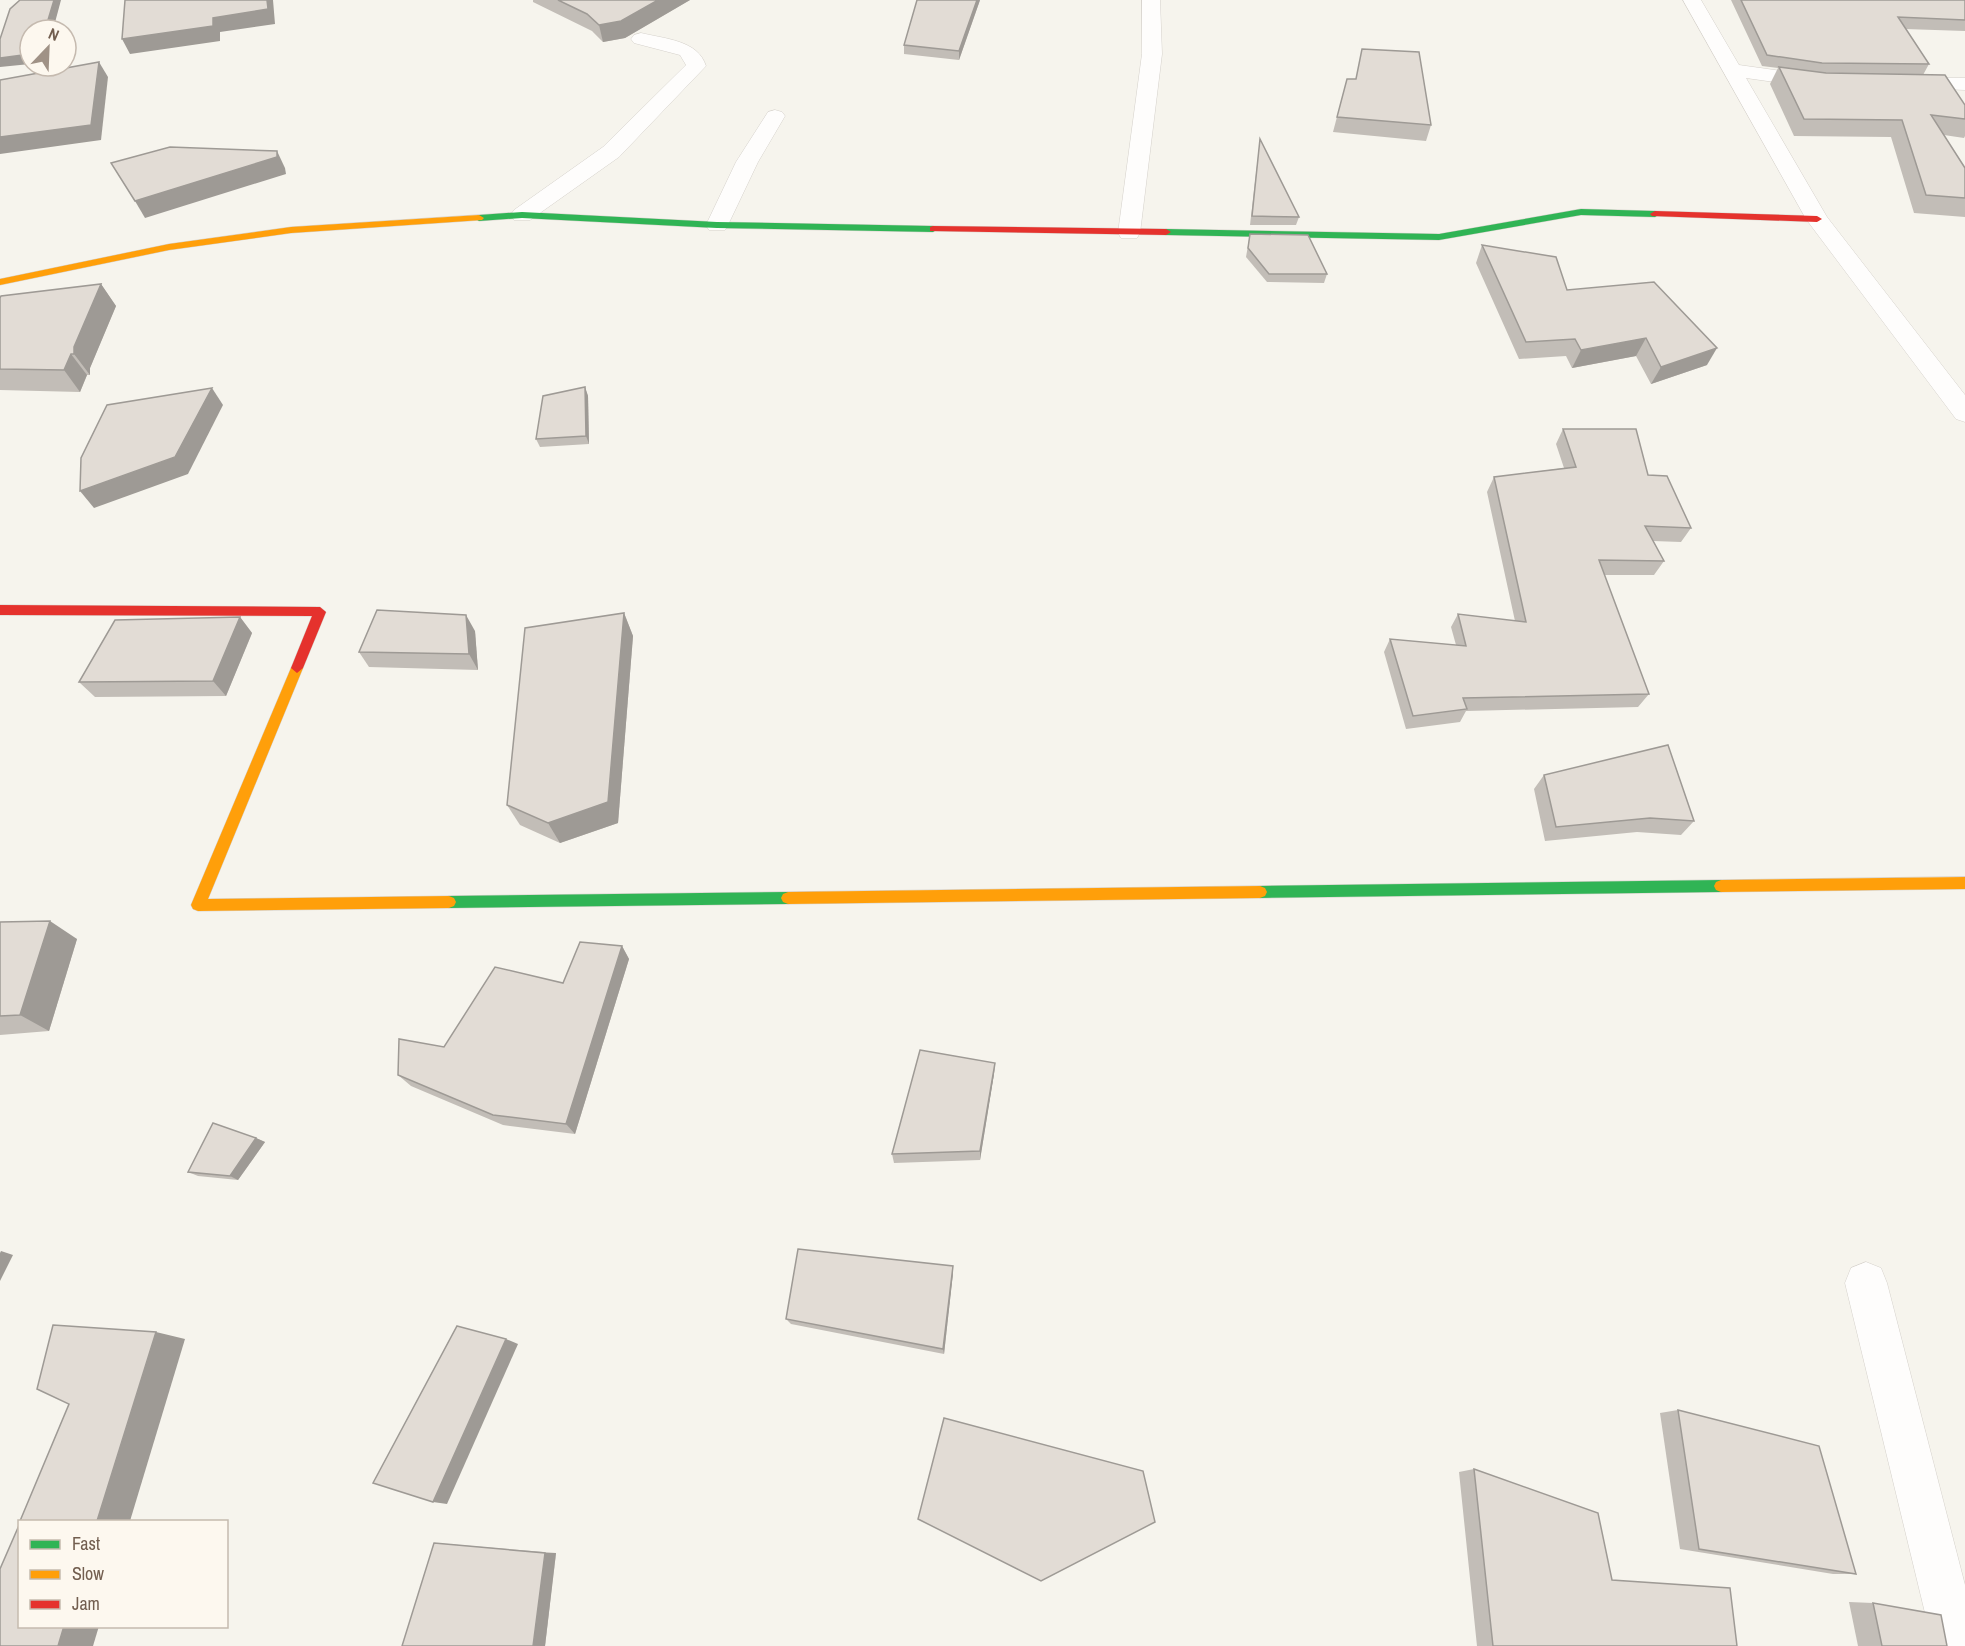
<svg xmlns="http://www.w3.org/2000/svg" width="1965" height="1646" viewBox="0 0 1965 1646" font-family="'Archivo Narrow',sans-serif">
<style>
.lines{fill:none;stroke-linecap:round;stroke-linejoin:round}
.street-casing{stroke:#d5d1cb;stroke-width:1}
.fast-casing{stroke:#d6d1cb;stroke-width:1}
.slow-casing{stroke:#d6d1cb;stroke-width:1}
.jam-casing{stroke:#d6d1cb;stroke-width:1}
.street{fill:#fefdfc;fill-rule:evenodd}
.fast{fill:#30b455;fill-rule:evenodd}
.slow{fill:#ff9f0a;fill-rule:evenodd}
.jam{fill:#e5322d;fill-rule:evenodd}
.wall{fill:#c2bdb7}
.shaded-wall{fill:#9e9a95}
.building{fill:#e2dcd5;stroke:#9e9a95;stroke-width:1.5}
</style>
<rect width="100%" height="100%" fill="#f6f4ed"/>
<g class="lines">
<defs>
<g id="street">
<path d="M 1142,0 L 1160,0 L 1162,54 L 1140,233 L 1137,238 L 1121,238 L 1118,233 L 1142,54 Z"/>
<path d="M 1683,0 L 1701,0 L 1739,65 L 1817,76 L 1824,78 L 1827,82 L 1824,86 L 1817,88 L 1746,78 L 1827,217 L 1965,395 L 1965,422 L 1956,419 L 1806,219 Z"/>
<path d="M 641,33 C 665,39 698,40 706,66 L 619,157 L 530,220 L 514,220 L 511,215 L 514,210 L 603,147 L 686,65 L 680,55 L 634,43 L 631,39 L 634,35 Z"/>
<path d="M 1905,77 L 1965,78 L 1965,90 L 1898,87 L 1895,83 L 1898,79 Z"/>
<path d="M 775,110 L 782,112 L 785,116 L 758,162 L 728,225 L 725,230 L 709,230 L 706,225 L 736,162 L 768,112 Z"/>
<path d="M 1866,1262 L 1881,1268 L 1887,1283 L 1965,1585 L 1965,1646 L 1933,1646 L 1845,1283 L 1851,1268 Z"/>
</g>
<g id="fast">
<path d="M 1581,209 L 1655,211 L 1660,214 L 1655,217 L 1581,215 L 1439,240 L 1166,235 L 1161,232 L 1166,229 L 1439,234 Z"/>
<path d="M 522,212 L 717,222 L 933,226 L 938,229 L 933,232 L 717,228 L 522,218 L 479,221 L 474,218 L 479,215 Z"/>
<path d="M 1721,880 L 1726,882 L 1728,886 L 1726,890 L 1721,892 L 1260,898 L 1255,896 L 1253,892 L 1255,888 L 1260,886 Z"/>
<path d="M 788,892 L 793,894 L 795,898 L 793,902 L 788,904 L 449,908 L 444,906 L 442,902 L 444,898 L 449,896 Z"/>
</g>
<g id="slow">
<path d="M 479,215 L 484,218 L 482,220 L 291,233 L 169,250 L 0,285 L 0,279 L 169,244 L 291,227 Z"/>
<path d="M 297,663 L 303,668 L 208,899 L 449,896 L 454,898 L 456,902 L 454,906 L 449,908 L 198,911 L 193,909 L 191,905 L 291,668 Z"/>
<path d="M 1965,877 L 1965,889 L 1721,892 L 1716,890 L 1714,886 L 1716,882 L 1721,880 Z"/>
<path d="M 1260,886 L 1265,888 L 1267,892 L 1265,896 L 1260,898 L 788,904 L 783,902 L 781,898 L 783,894 L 788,892 Z"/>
</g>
<g id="jam">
<path d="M 1655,211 L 1817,216 L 1822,219 L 1817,222 L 1652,216 L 1650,214 Z"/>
<path d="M 933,226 L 1166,229 L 1171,232 L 1166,235 L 930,231 L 930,227 Z"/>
<path d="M 0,605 L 320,607 L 326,612 L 303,668 L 297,673 L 291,668 L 312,616 L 0,615 Z"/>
</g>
</defs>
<use href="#street" class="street-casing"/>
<use href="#fast" class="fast-casing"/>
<use href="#slow" class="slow-casing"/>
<use href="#jam" class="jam-casing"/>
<use href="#street" class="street"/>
<use href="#fast" class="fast"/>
<use href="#slow" class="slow"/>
<use href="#jam" class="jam"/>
</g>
<g class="wall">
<path d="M 533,0 L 690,0 L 625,38 L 603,42 L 592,31 L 533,2 Z"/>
<path d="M 917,0 L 980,0 L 959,60 L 904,54 L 904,45 Z"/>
<path d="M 1731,0 L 1965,0 L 1965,31 L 1905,29 L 1929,64 L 1923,75 L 1965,119 L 1965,136 L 1964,138 L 1944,135 L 1965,168 L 1965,217 L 1914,213 L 1891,137 L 1794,136 L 1770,84 L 1778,68 L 1762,66 Z"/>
<path d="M 1347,79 L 1431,125 L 1426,141 L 1333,132 Z"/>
<path d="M 1260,139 L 1299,217 L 1296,225 L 1250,225 Z"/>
<path d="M 1250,234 L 1327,274 L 1324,283 L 1267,282 L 1246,257 Z"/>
<path d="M 1482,245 L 1567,290 L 1707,365 L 1651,384 L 1636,356 L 1572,368 L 1566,356 L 1519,359 L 1476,263 Z"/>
<path d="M 101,284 L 116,306 L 90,368 L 90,375 L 87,375 L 80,392 L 0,390 L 0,298 Z"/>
<path d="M 585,387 L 588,396 L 589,444 L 540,447 L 536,439 Z"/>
<path d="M 1563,429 L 1648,475 L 1691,528 L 1681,542 L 1653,541 L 1664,561 L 1654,575 L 1604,575 L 1649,694 L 1638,707 L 1466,711 L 1460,722 L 1406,729 L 1384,652 L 1390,639 L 1456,645 L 1451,627 L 1458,614 L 1515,621 L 1487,492 L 1494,477 L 1564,468 L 1556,444 Z"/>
<path d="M 624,613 L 633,636 L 618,823 L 560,843 L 520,825 L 507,805 Z"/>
<path d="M 240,617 L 252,633 L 226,696 L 95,697 L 79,682 Z"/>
<path d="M 475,631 L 478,670 L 369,667 L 359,652 Z"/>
<path d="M 1544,775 L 1694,821 L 1681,835 L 1637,832 L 1545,841 L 1534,789 Z"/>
<path d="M 0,922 L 77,939 L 49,1031 L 0,1035 Z"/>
<path d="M 622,946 L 629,959 L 575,1134 L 503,1125 L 411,1086 L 398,1075 L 444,1047 L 563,983 Z"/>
<path d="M 995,1063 L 994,1074 L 980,1160 L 894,1163 L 892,1154 Z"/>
<path d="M 256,1138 L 265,1142 L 238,1180 L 198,1176 L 188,1172 Z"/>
<path d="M 953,1266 L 953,1273 L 944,1354 L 791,1324 L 786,1319 Z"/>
<path d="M 1678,1410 L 1856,1574 L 1833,1574 L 1680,1549 L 1660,1413 Z"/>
<path d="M 1474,1469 L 1612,1580 L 1737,1646 L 1477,1646 L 1459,1472 Z"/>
<path d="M 434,1543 L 448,1544 L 556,1553 L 545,1646 Z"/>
<path d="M 1849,1602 L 1873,1603 L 1947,1646 L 1858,1646 Z"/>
</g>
<g class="shaded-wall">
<path d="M 54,0 L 61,0 L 53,30 L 45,30 Z"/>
<path d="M 267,0 L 273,0 L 275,24 L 220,32 L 220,41 L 130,54 L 122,39 L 213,18 Z"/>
<path d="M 658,0 L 690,0 L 625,38 L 603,42 L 599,25 Z"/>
<path d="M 977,0 L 980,0 L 959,60 L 959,51 Z"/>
<path d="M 30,54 L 30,64 L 0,67 L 0,58 Z"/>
<path d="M 99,62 L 108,77 L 101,140 L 0,154 L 0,137 Z"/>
<path d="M 277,151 L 285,168 L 286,174 L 145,218 L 135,201 Z"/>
<path d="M 101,284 L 116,306 L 90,368 L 90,375 L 74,354 L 74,347 Z"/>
<path d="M 1646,338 L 1636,356 L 1572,368 L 1581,350 Z"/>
<path d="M 1717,348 L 1707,365 L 1651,384 L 1661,367 Z"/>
<path d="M 71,354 L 87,375 L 80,392 L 64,370 Z"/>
<path d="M 585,387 L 588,396 L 589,444 L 586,436 Z"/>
<path d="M 212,388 L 223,405 L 188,474 L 94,508 L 80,491 Z"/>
<path d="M 624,613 L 633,636 L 618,823 L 560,843 L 548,823 Z"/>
<path d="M 466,615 L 475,631 L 478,670 L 469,654 Z"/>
<path d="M 240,617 L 252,633 L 226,696 L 213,681 Z"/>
<path d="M 50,921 L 77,939 L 49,1031 L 20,1015 Z"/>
<path d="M 622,946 L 629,959 L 575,1134 L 566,1124 Z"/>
<path d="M 995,1063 L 994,1074 L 980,1160 L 980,1151 Z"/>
<path d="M 256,1138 L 265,1142 L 238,1180 L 230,1176 Z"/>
<path d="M 1,1251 L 13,1255 L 0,1281 L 0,1253 Z"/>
<path d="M 953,1266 L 953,1273 L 944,1354 L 943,1349 Z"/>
<path d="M 156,1332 L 185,1339 L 130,1521 L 97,1521 Z"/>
<path d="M 506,1339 L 518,1344 L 447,1504 L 433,1502 Z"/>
<path d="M 545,1553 L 556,1553 L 545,1646 L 533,1646 Z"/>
<path d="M 64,1626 L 99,1626 L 93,1646 L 58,1646 Z"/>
</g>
<g class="building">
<path d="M 20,0 L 54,0 L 45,30 L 30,30 L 30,54 L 0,58 L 0,39 L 10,9 Z"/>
<path d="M 125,0 L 267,0 L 268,9 L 213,18 L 213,26 L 122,39 Z"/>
<path d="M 558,0 L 658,0 L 621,21 L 599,25 L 587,14 Z"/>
<path d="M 917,0 L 977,0 L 959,51 L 904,45 Z"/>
<path d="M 1741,0 L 1965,0 L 1965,20 L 1898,17 L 1929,64 L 1822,63 L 1767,55 Z"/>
<path d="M 1362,49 L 1419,52 L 1431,125 L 1337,117 L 1347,79 L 1356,79 Z"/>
<path d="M 99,62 L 91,125 L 0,137 L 0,80 Z"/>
<path d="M 1779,67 L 1826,73 L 1945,75 L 1965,105 L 1965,119 L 1931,115 L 1965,168 L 1965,198 L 1926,195 L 1902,120 L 1804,119 Z"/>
<path d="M 1260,139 L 1299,217 L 1252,216 Z"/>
<path d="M 170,147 L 277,151 L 277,157 L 135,201 L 111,163 Z"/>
<path d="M 1250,234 L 1308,235 L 1327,274 L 1269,274 L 1248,248 Z"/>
<path d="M 1482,245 L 1556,257 L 1567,290 L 1654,282 L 1717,348 L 1661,367 L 1646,338 L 1581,350 L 1575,339 L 1526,342 Z"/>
<path d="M 101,284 L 74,347 L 74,354 L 71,354 L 64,370 L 0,369 L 0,298 L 1,296 Z"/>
<path d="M 585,387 L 586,436 L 536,439 L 543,396 Z"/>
<path d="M 212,388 L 175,457 L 80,491 L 81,458 L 107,405 Z"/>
<path d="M 1563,429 L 1636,429 L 1648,475 L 1667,476 L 1691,528 L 1645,526 L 1664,561 L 1599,560 L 1649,694 L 1463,698 L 1467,709 L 1413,716 L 1390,639 L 1466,646 L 1458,614 L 1526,622 L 1494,477 L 1576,467 Z"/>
<path d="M 377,610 L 466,615 L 469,654 L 359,652 Z"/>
<path d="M 624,613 L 608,802 L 548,823 L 507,805 L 525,628 Z"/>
<path d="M 240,617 L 213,681 L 79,682 L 115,620 Z"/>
<path d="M 1668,745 L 1694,821 L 1650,818 L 1556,827 L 1544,775 Z"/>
<path d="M 50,921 L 20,1015 L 0,1016 L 0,922 Z"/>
<path d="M 580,942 L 622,946 L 566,1124 L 493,1115 L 398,1075 L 399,1039 L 444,1047 L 495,967 L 563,983 Z"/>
<path d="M 920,1050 L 995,1063 L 980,1151 L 892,1154 Z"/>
<path d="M 213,1123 L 256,1138 L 230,1176 L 188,1172 Z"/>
<path d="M 798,1249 L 953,1266 L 943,1349 L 786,1319 Z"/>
<path d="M 53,1325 L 156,1332 L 97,1521 L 20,1521 L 69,1404 L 37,1389 Z"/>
<path d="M 457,1326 L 506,1339 L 433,1502 L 373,1483 Z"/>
<path d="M 1678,1410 L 1819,1446 L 1856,1574 L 1699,1549 Z"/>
<path d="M 944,1418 L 1143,1471 L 1155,1522 L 1041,1581 L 918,1519 Z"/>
<path d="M 1474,1469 L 1598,1513 L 1612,1580 L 1730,1588 L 1737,1646 L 1493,1646 Z"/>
<path d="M 20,1523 L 20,1626 L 64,1626 L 58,1646 L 0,1646 L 0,1569 Z"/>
<path d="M 434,1543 L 545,1553 L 533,1646 L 402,1646 Z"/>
<path d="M 1873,1603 L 1941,1615 L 1947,1646 L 1882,1646 Z"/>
</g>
<rect x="18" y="1520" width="210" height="108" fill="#fdf8ef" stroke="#c5baaf" stroke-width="1.5"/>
<rect x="30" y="1540" width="30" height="9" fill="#30b455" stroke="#c5baaf" stroke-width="1.5"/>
<text x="72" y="1550" font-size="18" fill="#725e4f">Fast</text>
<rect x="30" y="1570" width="30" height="9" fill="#ff9f0a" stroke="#c5baaf" stroke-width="1.5"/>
<text x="72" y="1580" font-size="18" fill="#725e4f">Slow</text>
<rect x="30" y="1600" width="30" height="9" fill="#e5322d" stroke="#c5baaf" stroke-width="1.5"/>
<text x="72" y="1610" font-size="18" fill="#725e4f">Jam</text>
<g transform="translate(48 48) rotate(23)"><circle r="28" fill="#fdf8ef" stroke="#c5baaf" stroke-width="1.5"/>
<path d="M0-4.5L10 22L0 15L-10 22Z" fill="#a09286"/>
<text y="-9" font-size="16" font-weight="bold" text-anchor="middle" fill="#725e4f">N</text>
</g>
</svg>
